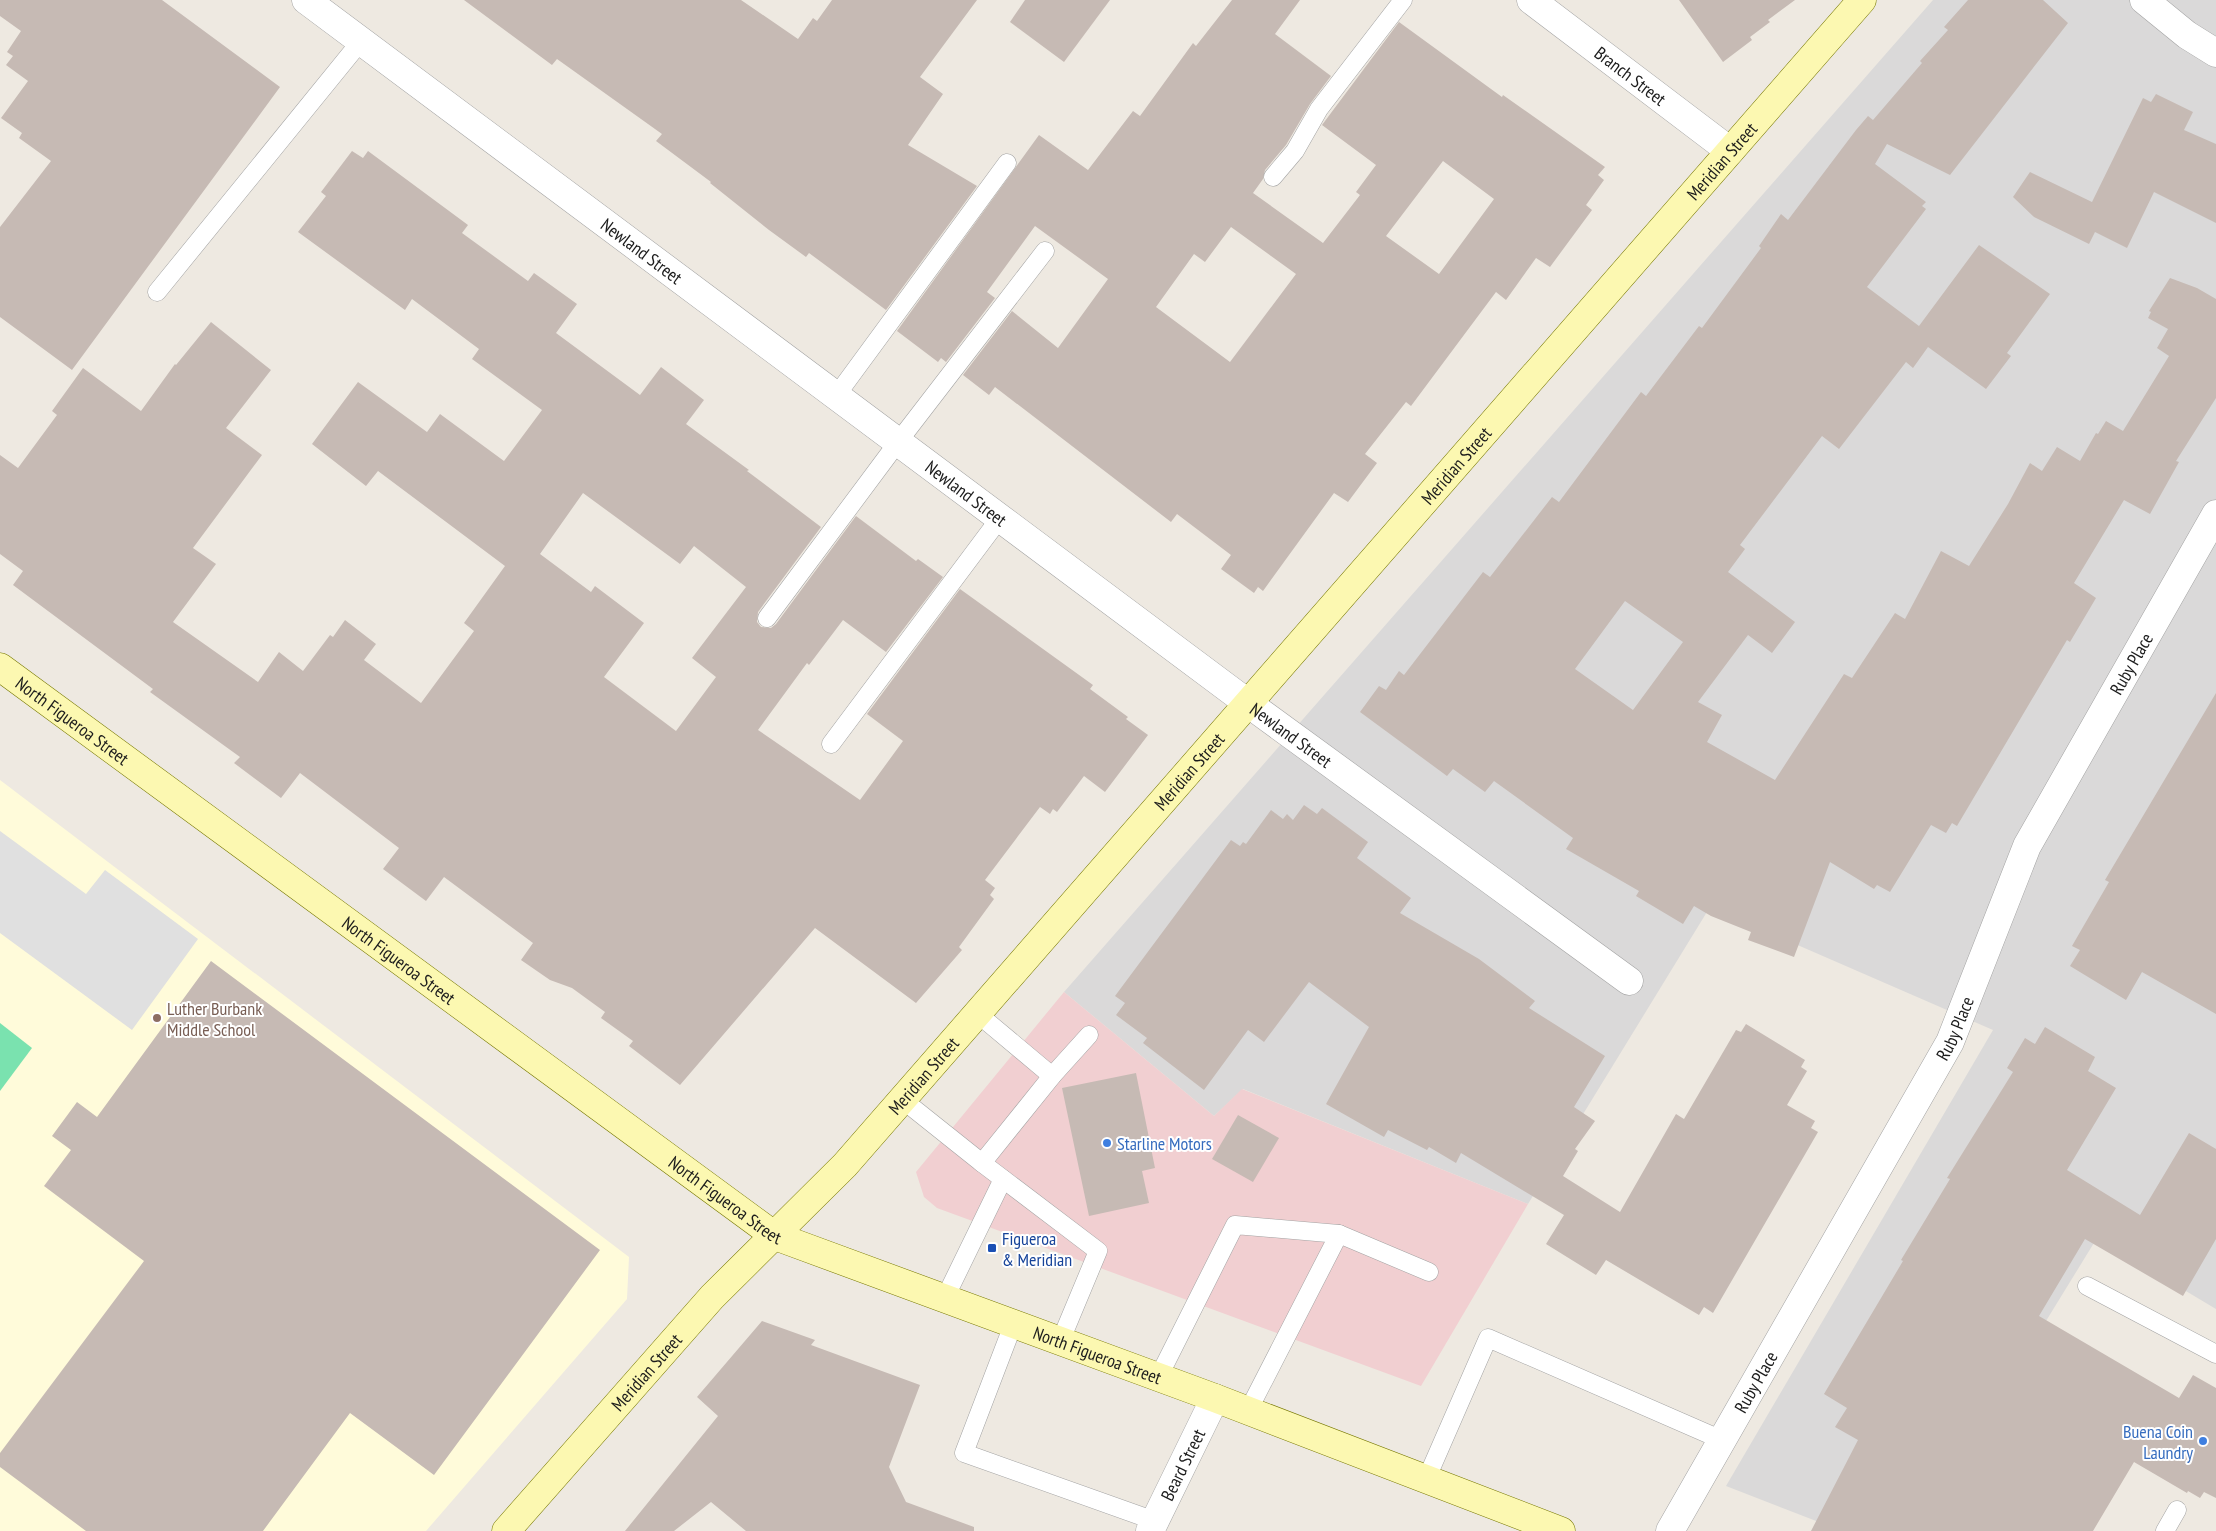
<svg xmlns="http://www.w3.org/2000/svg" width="2216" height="1531" viewBox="0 0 2216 1531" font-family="'PT Sans Narrow',sans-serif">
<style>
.residential{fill:#dad9d9}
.commercial{fill:#f1cfd1}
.education{fill:#fffbda}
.pitch{fill:#7ae2af}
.parking{fill:#e0e0e0}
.building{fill:#c6bab4;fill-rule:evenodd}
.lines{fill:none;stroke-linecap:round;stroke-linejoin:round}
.lane-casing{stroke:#a3a3a3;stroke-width:19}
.street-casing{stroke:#a3a3a3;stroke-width:29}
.secondary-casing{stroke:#767700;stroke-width:29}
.lane{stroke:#fff;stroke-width:18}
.street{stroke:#fff;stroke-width:28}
.secondary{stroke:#fcf8b1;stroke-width:28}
.education-dot{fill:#8d6e63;stroke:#fff;stroke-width:2}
.shop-dot{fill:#3f7fe0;stroke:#fff;stroke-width:2}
.transit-dot{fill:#1a4fb4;stroke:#fff;stroke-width:2}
.labels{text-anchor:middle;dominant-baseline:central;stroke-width:4;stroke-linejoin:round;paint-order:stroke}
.street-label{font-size:18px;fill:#1c1c1c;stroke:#fff}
.education-label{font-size:18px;fill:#785e54;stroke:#fff;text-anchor:start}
.shop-label{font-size:18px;fill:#366cbe;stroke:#fff;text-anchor:start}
.transit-label{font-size:18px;fill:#164399;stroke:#fff;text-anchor:start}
</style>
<rect width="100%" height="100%" fill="#eee9e1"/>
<path class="residential" d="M 1933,0 L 2216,0 L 2216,1309 L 2097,1238 L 1917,1531 L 1842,1531 L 1726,1486 L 1993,1030 L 1710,907 L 1528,1204 L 1243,1089 L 1214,1116 L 1064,992 Z"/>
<path class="commercial" d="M 1064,992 L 1214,1116 L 1242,1089 L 1528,1204 L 1421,1386 L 937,1208 L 924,1197 L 916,1172 Z"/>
<path class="education" d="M 0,780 L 629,1257 L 627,1299 L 426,1531 L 0,1531 Z"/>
<path class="pitch" d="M 0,1023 L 32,1048 L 0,1091 Z"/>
<path class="parking" d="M 0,831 L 86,894 L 105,870 L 198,939 L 132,1030 L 0,933 Z"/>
<g class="building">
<path d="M 0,0 L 162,0 L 280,87 L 72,370 L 0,317 L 0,227 L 51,161 L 19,138 L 22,133 L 1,118 L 28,81 L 6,65 L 13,56 L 7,52 L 21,31 L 0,16 Z"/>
<path d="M 464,0 L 741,0 L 798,39 L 813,18 L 817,21 L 832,0 L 977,0 L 920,77 L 943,94 L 908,145 L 977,186 L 886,310 L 809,253 L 806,257 L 769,230 L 710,183 L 711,182 L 656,141 L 662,134 L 557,59 L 552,65 Z"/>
<path d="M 1025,0 L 1110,0 L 1064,62 L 1010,22 Z"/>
<path d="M 1232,0 L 1300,0 L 1275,34 L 1331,76 L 1310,104 L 1286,145 L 1265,170 L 1263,179 L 1253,193 L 1323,243 L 1360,195 L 1356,192 L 1376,165 L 1322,125 L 1399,22 L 1502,97 L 1503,95 L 1605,167 L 1598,175 L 1604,180 L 1586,205 L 1592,210 L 1550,267 L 1536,258 L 1506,300 L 1496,292 L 1411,406 L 1406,402 L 1365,454 L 1377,463 L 1348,502 L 1334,493 L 1263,591 L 1258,587 L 1254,593 L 1221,569 L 1231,555 L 1177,514 L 1171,522 L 995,387 L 989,395 L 963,375 L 1012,311 L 1058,348 L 1108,279 L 1035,226 L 987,292 L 995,298 L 946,362 L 941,358 L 938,362 L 897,331 L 1039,135 L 1088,170 L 1133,111 L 1140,116 L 1193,43 L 1196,46 ZM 1443,161 L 1494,199 L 1439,274 L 1386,236 ZM 1231,227 L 1296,274 L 1230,362 L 1156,307 L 1194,254 L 1205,262 Z"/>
<path d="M 1679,0 L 1795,0 L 1768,20 L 1770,22 L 1750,37 L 1752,40 L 1723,62 Z"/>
<path d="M 1968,0 L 2043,0 L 2068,23 L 1950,175 L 1887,144 L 1875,164 L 1926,202 L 1922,206 L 1926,209 L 1867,287 L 1919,326 L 1979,245 L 2050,294 L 2007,353 L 2011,356 L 1986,389 L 1928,347 L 1913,368 L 1906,362 L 1839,449 L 1822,436 L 1740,545 L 1745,549 L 1728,572 L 1795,622 L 1772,653 L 1748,635 L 1698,702 L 1722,715 L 1707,742 L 1775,780 L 1844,674 L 1852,678 L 1895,613 L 1905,619 L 1941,551 L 1969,566 L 2008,504 L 2030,463 L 2042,471 L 2057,447 L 2080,461 L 2096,433 L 2098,434 L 2106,421 L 2123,431 L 2169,356 L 2157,348 L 2168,329 L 2148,318 L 2151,312 L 2149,311 L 2170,278 L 2197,288 L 2216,299 L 2216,398 L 2176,461 L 2179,462 L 2150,514 L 2124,500 L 2074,583 L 2096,598 L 2070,642 L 2067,640 L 1957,826 L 1952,823 L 1946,833 L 1931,825 L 1890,892 L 1877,885 L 1874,889 L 1830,862 L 1794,957 L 1748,940 L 1751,932 L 1711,916 L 1694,906 L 1683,924 L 1636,896 L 1639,891 L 1566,849 L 1573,838 L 1494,781 L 1485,792 L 1453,769 L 1447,776 L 1360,712 L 1379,686 L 1386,690 L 1399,671 L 1404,675 L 1483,572 L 1490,577 L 1552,497 L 1559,502 L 1641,392 L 1646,396 L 1699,326 L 1702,328 L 1761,248 L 1759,246 L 1781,214 L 1788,220 L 1856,130 L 1868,116 L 1873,120 L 1922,63 L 1920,61 L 1948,30 L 1944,27 ZM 1625,601 L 1683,642 L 1633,710 L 1575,669 Z"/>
<path d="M 2156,94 L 2193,112 L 2184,130 L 2216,144 L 2216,223 L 2154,192 L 2127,248 L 2095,232 L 2089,244 L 2034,217 L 2013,197 L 2030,172 L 2092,202 L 2143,98 L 2151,102 Z"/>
<path d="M 352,151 L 363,158 L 368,151 L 468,225 L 462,233 L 528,281 L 534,273 L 577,304 L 556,333 L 640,395 L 661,367 L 704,400 L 686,424 L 749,470 L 747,471 L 821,527 L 758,612 L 757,622 L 761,627 L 771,628 L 776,624 L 856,516 L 916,561 L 918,559 L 943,577 L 886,652 L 843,620 L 809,665 L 807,663 L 758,730 L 860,800 L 903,741 L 867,714 L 960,589 L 1093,685 L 1090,689 L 1128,717 L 1126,719 L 1148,735 L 1105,792 L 1084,776 L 1057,812 L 1053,809 L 1050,814 L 1040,807 L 985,880 L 995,888 L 990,895 L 994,899 L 959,947 L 962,950 L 916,1003 L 815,928 L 680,1085 L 629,1046 L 633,1041 L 601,1018 L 605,1012 L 572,988 L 550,980 L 521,960 L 533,943 L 444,877 L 426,901 L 383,869 L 399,848 L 300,773 L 281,798 L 234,763 L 240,757 L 150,692 L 153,689 L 13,585 L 23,571 L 0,554 L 0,455 L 18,468 L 57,415 L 52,411 L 83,368 L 141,411 L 175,364 L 176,365 L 211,322 L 271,370 L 226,428 L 262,455 L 193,548 L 216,564 L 173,622 L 258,682 L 279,652 L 303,671 L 330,635 L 333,637 L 345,620 L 376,644 L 364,660 L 421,703 L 474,631 L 464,623 L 505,566 L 378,471 L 366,486 L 312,444 L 358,382 L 427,432 L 440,414 L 504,461 L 542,410 L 472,359 L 479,349 L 412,299 L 405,310 L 298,232 L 326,196 L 321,192 ZM 583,493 L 680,564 L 694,546 L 746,587 L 692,658 L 716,677 L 676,731 L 604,677 L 644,623 L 595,586 L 591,592 L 540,554 Z"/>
<path d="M 2216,693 L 2216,1014 L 2142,972 L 2126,1000 L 2070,966 L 2080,950 L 2072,946 L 2109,882 L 2105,880 Z"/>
<path d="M 1304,805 L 1317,814 L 1322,808 L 1368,842 L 1357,858 L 1411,898 L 1400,913 L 1479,959 L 1535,1001 L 1529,1008 L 1605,1056 L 1574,1107 L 1595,1121 L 1575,1149 L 1578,1151 L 1563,1176 L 1620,1212 L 1676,1114 L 1684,1119 L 1736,1030 L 1741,1032 L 1746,1024 L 1805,1060 L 1801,1067 L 1807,1071 L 1787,1105 L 1815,1121 L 1811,1128 L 1818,1132 L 1713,1313 L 1704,1307 L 1699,1315 L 1606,1260 L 1596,1275 L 1546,1244 L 1564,1215 L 1461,1153 L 1456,1163 L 1429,1147 L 1427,1150 L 1388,1130 L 1384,1137 L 1326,1104 L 1369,1027 L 1309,982 L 1264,1042 L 1248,1030 L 1204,1090 L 1143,1043 L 1147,1038 L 1116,1015 L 1125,1003 L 1115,996 L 1231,840 L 1240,846 L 1243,842 L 1246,844 L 1271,810 L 1283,819 L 1287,814 L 1293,820 Z"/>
<path d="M 211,961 L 600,1250 L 434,1475 L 350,1413 L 263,1531 L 86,1531 L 0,1467 L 0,1453 L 144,1261 L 44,1186 L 71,1150 L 52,1136 L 77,1102 L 97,1117 Z"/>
<path d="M 2045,1027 L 2095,1057 L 2088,1071 L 2116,1088 L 2067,1170 L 2140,1215 L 2189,1133 L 2216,1149 L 2216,1239 L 2183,1296 L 2085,1239 L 2039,1316 L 2179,1398 L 2193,1375 L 2216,1388 L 2216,1498 L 2204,1492 L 2200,1498 L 2188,1491 L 2187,1493 L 2134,1462 L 2093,1531 L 1811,1531 L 1858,1440 L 1835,1427 L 1847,1408 L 1824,1394 L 1903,1261 L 1901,1260 L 1950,1179 L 1947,1178 L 2013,1072 L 2007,1068 L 2025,1038 L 2035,1044 Z"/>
<path d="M 1136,1073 L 1155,1168 L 1142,1171 L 1149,1203 L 1089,1216 L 1062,1088 Z"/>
<path d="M 1238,1115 L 1279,1138 L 1253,1182 L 1212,1159 Z"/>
<path d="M 762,1321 L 815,1340 L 811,1345 L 920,1385 L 889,1467 L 906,1502 L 974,1527 L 974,1531 L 746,1531 L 711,1502 L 674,1531 L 625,1531 L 718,1416 L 697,1397 Z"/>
</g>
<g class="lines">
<defs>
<g id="lane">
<path d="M 1273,177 L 1295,151 L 1319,109 L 1403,0"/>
<path d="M 157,292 L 361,41"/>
<path d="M 836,396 L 1007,163"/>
<path d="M 767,618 L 898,442 L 1045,251"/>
<path d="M 831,744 L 1000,518"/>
<path d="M 978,1014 L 1052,1076"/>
<path d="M 903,1100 L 982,1163 L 1052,1076 L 1089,1035"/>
<path d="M 982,1163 L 1098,1251 L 1060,1342"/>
<path d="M 2087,1286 L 2216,1354"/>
<path d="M 944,1300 L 1003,1179"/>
<path d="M 1013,1325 L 964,1453 L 1155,1521"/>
<path d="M 1158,1378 L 1235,1225 L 1339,1234"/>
<path d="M 1248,1411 L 1339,1234 L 1429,1272"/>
<path d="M 1426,1480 L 1488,1338 L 1722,1440"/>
<path d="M 2165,1531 L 2177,1510"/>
</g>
<g id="street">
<path id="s1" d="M 306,0 L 1249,704 L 1629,981"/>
<path id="s2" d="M 1531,0 L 1730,151"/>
<path d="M 2144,0 L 2187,35 L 2216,53"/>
<path id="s3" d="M 1150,1531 L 1215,1398"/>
<path id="s4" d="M 1670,1531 L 1950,1042 L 2027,846 L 2216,514"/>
</g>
<g id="secondary">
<path id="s5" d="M 0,667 L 775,1236 L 1215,1398 L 1561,1531"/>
<path id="s6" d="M 506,1531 L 712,1297 L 845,1165 L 1862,0"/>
</g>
</defs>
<use href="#lane" class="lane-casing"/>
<use href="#street" class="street-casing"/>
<use href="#secondary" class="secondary-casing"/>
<use href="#lane" class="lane"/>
<use href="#street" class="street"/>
<use href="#secondary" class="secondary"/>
</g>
<circle class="education-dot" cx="157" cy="1018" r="5"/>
<g class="shop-dot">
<circle cx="1107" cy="1143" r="5"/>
<circle cx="2203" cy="1441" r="5"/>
</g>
<rect class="transit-dot" x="987" y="1243" width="10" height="10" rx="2.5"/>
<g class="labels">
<g class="street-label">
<text stroke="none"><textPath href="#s2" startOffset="125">Branch Street</textPath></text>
<text stroke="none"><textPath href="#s6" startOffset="1832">Meridian Street</textPath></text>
<text stroke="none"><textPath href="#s1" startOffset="419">Newland Street</textPath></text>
<text stroke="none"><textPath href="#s6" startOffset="1428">Meridian Street</textPath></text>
<text stroke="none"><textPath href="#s1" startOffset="824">Newland Street</textPath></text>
<text stroke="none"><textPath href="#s4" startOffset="984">Ruby Place</textPath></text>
<text stroke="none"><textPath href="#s5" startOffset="90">North Figueroa Street</textPath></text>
<text stroke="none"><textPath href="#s1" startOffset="1229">Newland Street</textPath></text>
<text stroke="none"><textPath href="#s6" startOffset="1022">Meridian Street</textPath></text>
<text stroke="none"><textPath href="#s5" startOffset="495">North Figueroa Street</textPath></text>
<text stroke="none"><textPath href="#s4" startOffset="578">Ruby Place</textPath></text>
<text stroke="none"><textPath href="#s6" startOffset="618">Meridian Street</textPath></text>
<text stroke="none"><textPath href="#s5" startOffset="900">North Figueroa Street</textPath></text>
<text stroke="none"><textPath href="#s5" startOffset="1305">North Figueroa Street</textPath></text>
<text stroke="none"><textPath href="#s6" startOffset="212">Meridian Street</textPath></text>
<text stroke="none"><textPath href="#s4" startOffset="172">Ruby Place</textPath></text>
<text stroke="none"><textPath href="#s3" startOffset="74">Beard Street</textPath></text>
</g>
<g class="education-label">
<text x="167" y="1008">Luther Burbank<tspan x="167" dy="21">Middle School</tspan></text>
</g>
<g class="shop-label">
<text x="1117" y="1143">Starline Motors</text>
<text x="2193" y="1431" text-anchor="end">Buena Coin<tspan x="2193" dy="21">Laundry</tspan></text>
</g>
<g class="transit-label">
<text x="1002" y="1238">Figueroa<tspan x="1002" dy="21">&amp; Meridian</tspan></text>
</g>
</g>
</svg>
